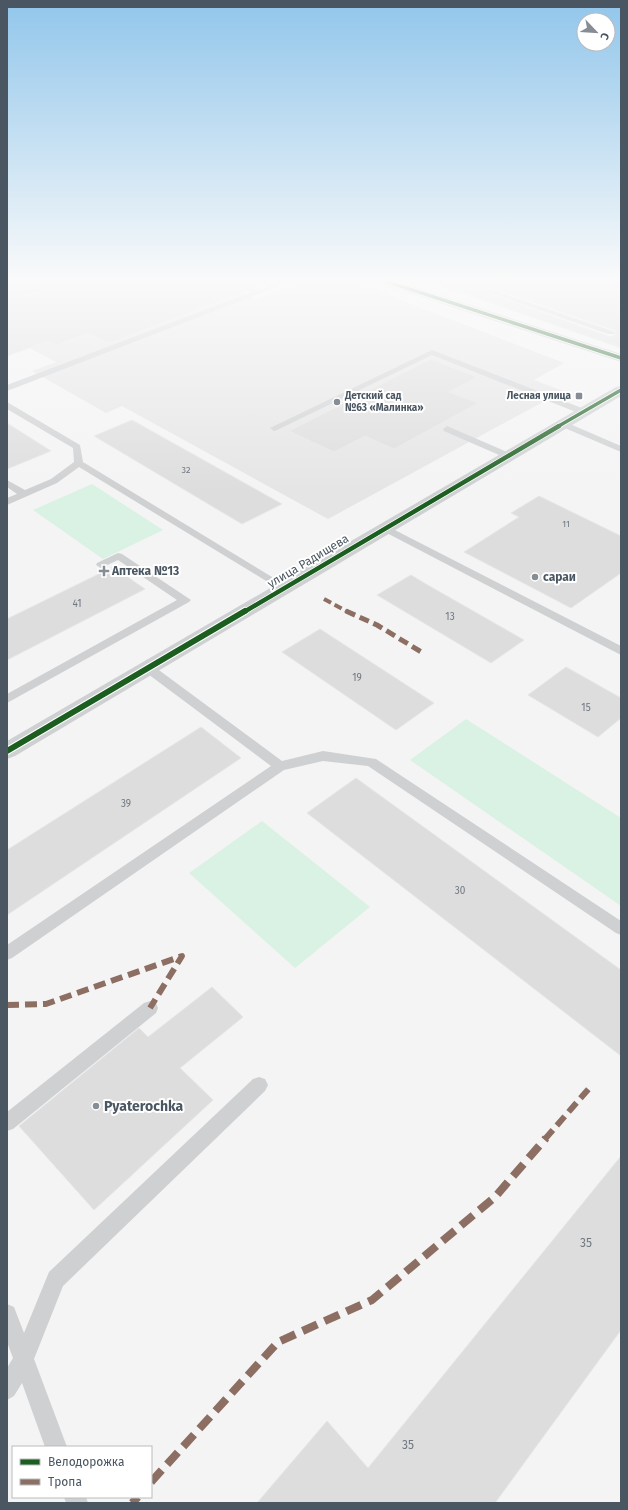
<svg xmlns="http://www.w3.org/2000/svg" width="628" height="1510" viewBox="0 0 628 1510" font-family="'Fira Sans',sans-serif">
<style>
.education{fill:#e6e5e6}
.green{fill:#d9f2e3}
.building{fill:#ddddde;stroke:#e5e6e7}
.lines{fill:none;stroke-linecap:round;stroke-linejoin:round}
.service{fill:#ced0d2;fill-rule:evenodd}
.minor{fill:#ced0d2;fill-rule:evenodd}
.quiet-far3{stroke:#8d6e63;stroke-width:4;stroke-dasharray:8 4;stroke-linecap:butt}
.quiet-far2{stroke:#8d6e63;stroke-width:5;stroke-dasharray:10 5;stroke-linecap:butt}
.quiet-far1{stroke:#8d6e63;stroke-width:6;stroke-dasharray:12 6;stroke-linecap:butt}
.quiet{stroke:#8d6e63;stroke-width:8;stroke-dasharray:16 8;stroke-linecap:butt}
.cycleway-far2-casing{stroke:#fff;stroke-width:5}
.cycleway-far1-casing{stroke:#fff;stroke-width:6}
.cycleway-casing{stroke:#fff;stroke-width:8}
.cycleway-far2{stroke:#1b5e20;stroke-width:3.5}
.cycleway-far1{stroke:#1b5e20;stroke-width:4.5}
.cycleway{stroke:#1b5e20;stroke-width:6}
.poi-dot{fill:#868d94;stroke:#fff;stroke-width:1.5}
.labels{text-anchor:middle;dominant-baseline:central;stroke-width:4;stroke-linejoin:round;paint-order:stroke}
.far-number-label{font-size:9px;fill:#707881}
.far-poi-label{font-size:10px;font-weight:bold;fill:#4a5661;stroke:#fff;text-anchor:start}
.number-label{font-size:10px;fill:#707881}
.street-label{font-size:12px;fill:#4a5661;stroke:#fff}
.poi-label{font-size:12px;font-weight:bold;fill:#4a5661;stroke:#fff;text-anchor:start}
.near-number-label{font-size:12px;fill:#707881}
.near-poi-label{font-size:14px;font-weight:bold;fill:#4a5661;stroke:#fff;text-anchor:start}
</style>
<rect width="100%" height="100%" fill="#f4f4f4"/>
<path class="education" d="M 104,281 L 209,281 L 255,300 L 305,281 L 351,281 L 564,363 L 534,380 L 563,391 L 328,519 L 122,406 L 106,413 L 32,371 L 56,362 L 7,336 L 7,314 Z"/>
<g class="green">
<path d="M 92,484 L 163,530 L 103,559 L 33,510 Z"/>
<path d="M 466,719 L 621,818 L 621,906 L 410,760 Z"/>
<path d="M 262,821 L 370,907 L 295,968 L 189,873 Z"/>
</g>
<g class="building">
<path d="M 7,281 L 52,281 L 24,291 L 23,293 L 25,296 L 32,295 L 68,281 L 226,281 L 246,291 L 109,343 L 88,333 L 57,345 L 48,341 L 7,356 Z"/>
<path d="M 240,281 L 266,281 L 266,283 L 256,287 Z"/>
<path d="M 439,281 L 456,281 L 608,336 L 614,336 L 616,331 L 471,281 L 621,281 L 621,348 L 439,285 Z"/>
<path d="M 431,359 L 477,377 L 449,392 L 478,403 L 394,449 L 365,436 L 334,452 L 289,431 Z"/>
<path d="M 132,420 L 282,504 L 242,524 L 94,436 Z"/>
<path d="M 7,423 L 51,451 L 7,469 Z"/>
<path d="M 539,496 L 621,536 L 621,573 L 571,608 L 464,552 L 519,517 L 511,513 Z"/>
<path d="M 113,567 L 145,589 L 7,660 L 7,619 Z"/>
<path d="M 411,575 L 426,584 L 524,640 L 491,663 L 377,595 Z"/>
<path d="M 320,629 L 434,703 L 396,730 L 282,652 Z"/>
<path d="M 566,667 L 621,698 L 621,718 L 598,737 L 528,695 Z"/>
<path d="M 201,727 L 241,758 L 7,915 L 7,850 Z"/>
<path d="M 356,778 L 621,970 L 621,1056 L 307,813 Z"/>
<path d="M 212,987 L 243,1017 L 180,1068 L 213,1100 L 94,1210 L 19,1126 L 139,1028 L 148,1037 Z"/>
<path d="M 621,1156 L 621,1330 L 495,1503 L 257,1503 L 327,1421 L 368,1468 Z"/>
</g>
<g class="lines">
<g class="service">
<path d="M 56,281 L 67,281 L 31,294 L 25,294 L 24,292 Z"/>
<path d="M 227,281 L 236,281 L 259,290 L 282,281 L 292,281 L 7,391 L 7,385 L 252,292 Z"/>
<path d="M 457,281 L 467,281 L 615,332 L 614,334 L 608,334 Z"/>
<path d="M 432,350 L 587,410 L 588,412 L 587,414 L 581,414 L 432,355 L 277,430 L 274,431 L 270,428 Z"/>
<path d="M 7,402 L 80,445 L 83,462 L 290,588 L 289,590 L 281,590 L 79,467 L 57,483 L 7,505 L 7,498 L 17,494 L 7,487 L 7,480 L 25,490 L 51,479 L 74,462 L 73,448 L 7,409 Z"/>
<path d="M 563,421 L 621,446 L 621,452 L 560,426 L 559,424 L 560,422 Z"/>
<path d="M 447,426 L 512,454 L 514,456 L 512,458 L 506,458 L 444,431 L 443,429 Z"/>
<path d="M 385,525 L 621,646 L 621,655 L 381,530 L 380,528 Z"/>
<path d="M 118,553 L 122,554 L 191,600 L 189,602 L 7,703 L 7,694 L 177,600 L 118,560 L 101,568 L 96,565 L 97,563 Z"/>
<path d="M 148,664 L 152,665 L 282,761 L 323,751 L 376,759 L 621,921 L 621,935 L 616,933 L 368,766 L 323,761 L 284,770 L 12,958 L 7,960 L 7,945 L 271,766 L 144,671 L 142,668 L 144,665 Z"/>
<path d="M 150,1001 L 156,1003 L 158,1008 L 156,1013 L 13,1129 L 7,1131 L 7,1112 L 144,1003 Z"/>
<path d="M 259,1077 L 265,1079 L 268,1085 L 265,1091 L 63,1286 L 34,1359 L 67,1447 L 45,1447 L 22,1383 L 14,1396 L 7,1400 L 7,1368 L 13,1358 L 7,1342 L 7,1304 L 14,1307 L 24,1333 L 49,1272 L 253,1079 Z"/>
<path d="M 64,1497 L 86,1497 L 88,1503 L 66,1503 Z"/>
</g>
<g class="minor">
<path d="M 379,281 L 397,281 L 621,354 L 621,362 L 381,284 Z"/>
<path d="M 621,386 L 621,396 L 15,756 L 7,759 L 7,741 L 616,387 Z"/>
</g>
<path class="quiet-far3" d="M 324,599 L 348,612"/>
<path class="quiet-far2" d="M 346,611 L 377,625 L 423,653"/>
<g class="quiet-far1">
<path d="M 7,1005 L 46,1004 L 182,956 L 150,1008"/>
<path d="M 545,1139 L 592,1085"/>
</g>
<g class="quiet">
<path d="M 151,1482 L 278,1342 L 372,1300 L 495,1197 L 546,1138"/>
<path d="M 132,1503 L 138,1497"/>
</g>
<defs>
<g id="cycleway-far2">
<path d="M 385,281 L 621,358"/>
<path d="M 557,427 L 621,390"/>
</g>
<path id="cycleway-far1" d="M 244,612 L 559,426"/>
<path id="cycleway" d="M 7,751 L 245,611"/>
</defs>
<use href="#cycleway-far2" class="cycleway-far2-casing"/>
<use href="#cycleway-far1" class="cycleway-far1-casing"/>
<use href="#cycleway" class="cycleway-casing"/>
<use href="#cycleway-far2" class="cycleway-far2"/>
<use href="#cycleway-far1" class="cycleway-far1"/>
<use href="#cycleway" class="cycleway"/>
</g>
<linearGradient id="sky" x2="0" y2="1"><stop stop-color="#91c6eb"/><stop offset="0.57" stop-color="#fafafa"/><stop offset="1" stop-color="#fafafa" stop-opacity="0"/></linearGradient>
<rect width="628" height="492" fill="url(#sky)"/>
<g class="poi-dot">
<rect x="575" y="392" width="8" height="8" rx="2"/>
<circle cx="337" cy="402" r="4"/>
<path d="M102 565h4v4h4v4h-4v4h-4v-4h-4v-4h4z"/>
<circle cx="535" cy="577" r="4"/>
<circle cx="96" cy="1106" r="4"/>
</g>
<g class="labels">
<g class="far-number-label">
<text x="186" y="470">32</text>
<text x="566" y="524">11</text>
</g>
<g class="far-poi-label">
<text x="345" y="396">Детский сад<tspan x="345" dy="12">№63 «Малинка»</tspan></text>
<text x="571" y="396" text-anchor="end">Лесная улица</text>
</g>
<g class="number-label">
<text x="77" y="604">41</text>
<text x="450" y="617">13</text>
<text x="357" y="678">19</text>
<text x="586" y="708">15</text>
<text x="126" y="804">39</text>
<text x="460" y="891">30</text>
</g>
<g class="street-label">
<text transform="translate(308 561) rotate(-31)">улица Радищева</text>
</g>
<g class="poi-label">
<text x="112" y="571">Аптека №13</text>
<text x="543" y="577">сараи</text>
</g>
<g class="near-number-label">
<text x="586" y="1243">35</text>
<text x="408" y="1445">35</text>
</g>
<g class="near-poi-label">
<text x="104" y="1106">Pyaterochka</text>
</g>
</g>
<rect width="628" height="1510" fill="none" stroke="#4a5661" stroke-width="16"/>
<rect x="12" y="1446" width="140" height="52" fill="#ffffff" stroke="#b7bbc0"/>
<rect x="20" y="1459" width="20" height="6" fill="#1b5e20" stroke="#b7bbc0"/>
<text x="48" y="1466" font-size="12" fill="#4a5661">Велодорожка</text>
<rect x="20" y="1479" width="20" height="6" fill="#8d6e63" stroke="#b7bbc0"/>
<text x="48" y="1486" font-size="12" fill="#4a5661">Тропа</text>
<g transform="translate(596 32) rotate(115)"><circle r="19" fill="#ffffff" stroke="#b7bbc0"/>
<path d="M0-3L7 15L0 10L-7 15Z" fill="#868d94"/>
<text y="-6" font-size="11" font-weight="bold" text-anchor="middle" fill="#4a5661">С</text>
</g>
</svg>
